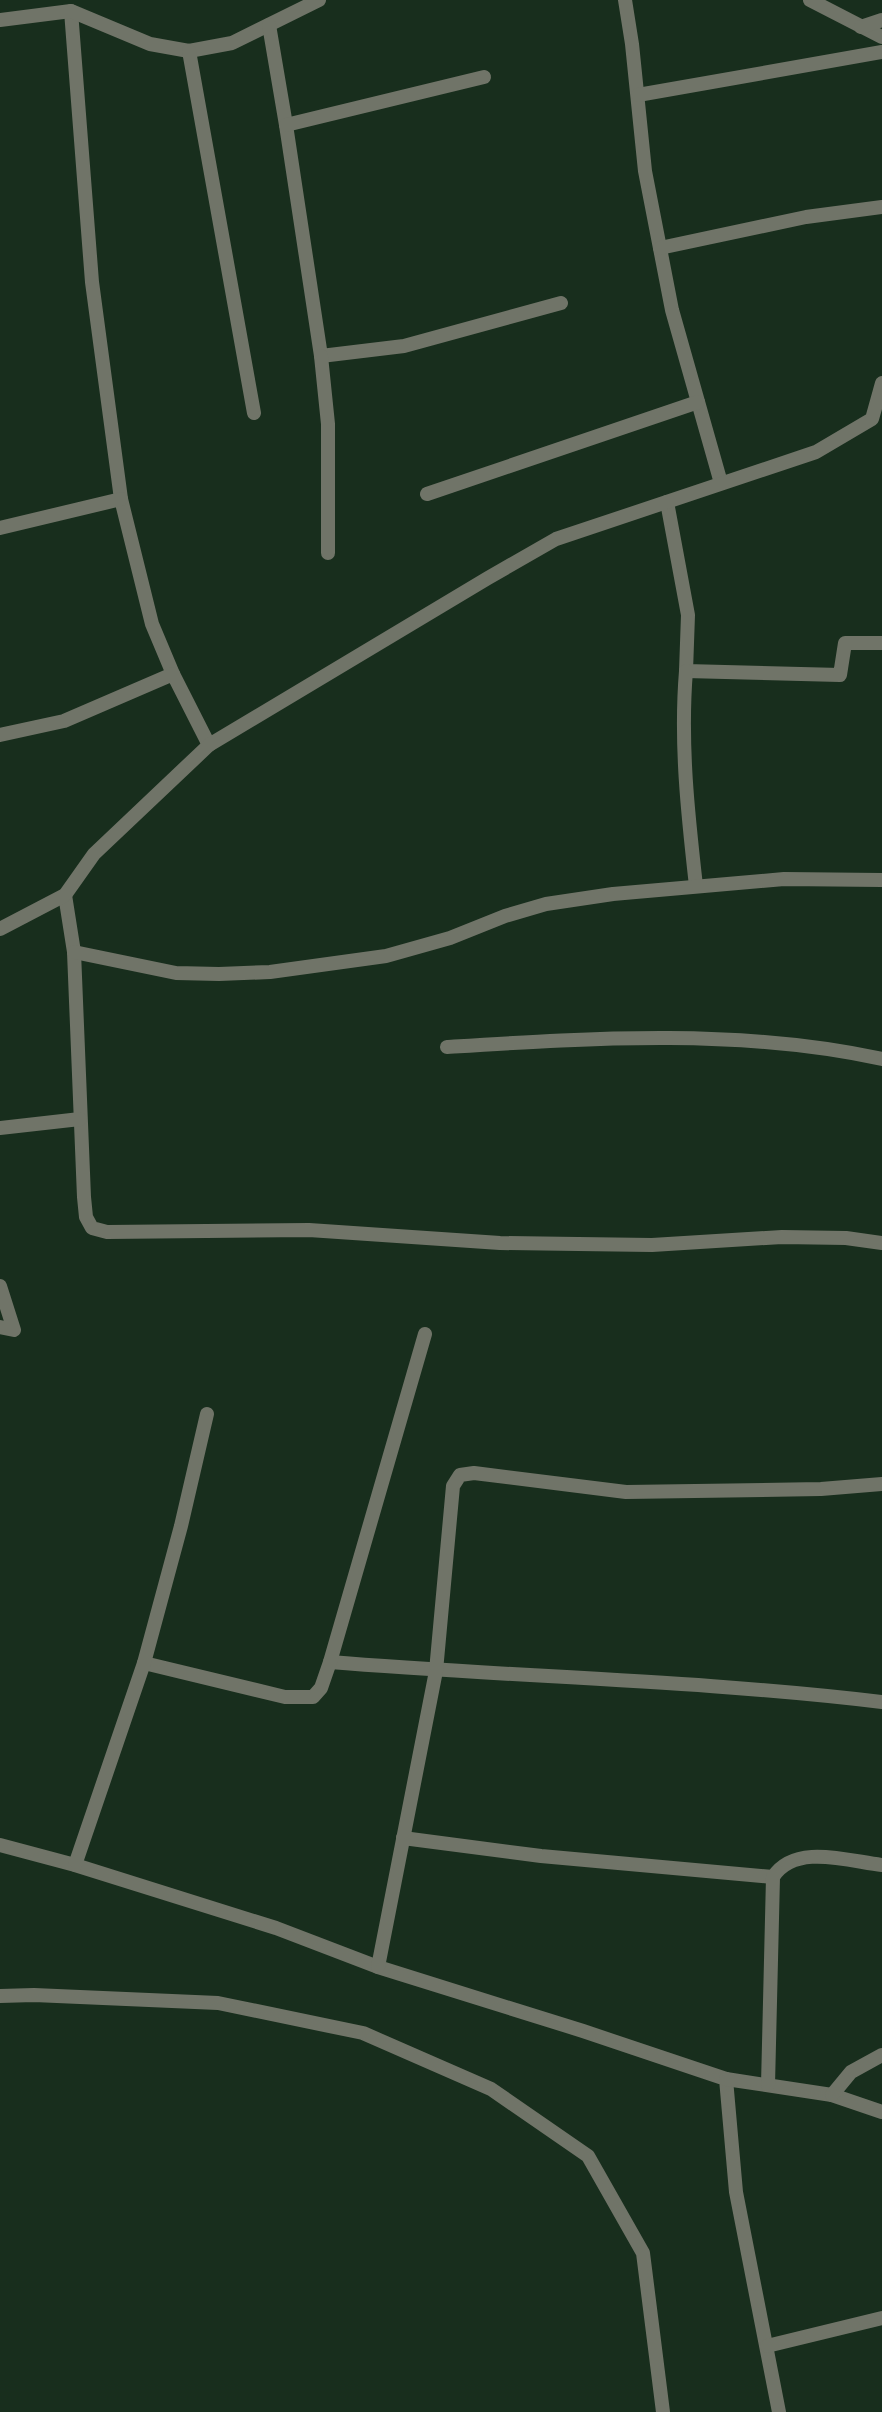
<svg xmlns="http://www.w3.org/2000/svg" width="882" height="2412" viewBox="0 0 882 2412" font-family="'Space Grotesk',sans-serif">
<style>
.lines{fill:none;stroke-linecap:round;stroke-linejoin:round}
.lane{stroke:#707468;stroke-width:14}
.street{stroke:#707468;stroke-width:14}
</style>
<rect width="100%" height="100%" fill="#182e1d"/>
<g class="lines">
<path class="lane" d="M 0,1996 L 34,1995 L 218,2003 L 363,2033 L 491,2089 L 588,2156 L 643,2253 L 663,2412"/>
<g class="street">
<path d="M 625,0 L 632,44 L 645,171 L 672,310 L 721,483"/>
<path d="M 810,0 L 882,37"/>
<path d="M 71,11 L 92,282 L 121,499 L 152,624 L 173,674"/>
<path d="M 0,20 L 71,11 L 150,44 L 189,51 L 232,43 L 319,0"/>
<path d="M 269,25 L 286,125 L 321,356 L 404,346 L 561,303"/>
<path d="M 861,27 L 882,20"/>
<path d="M 189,51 L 254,413"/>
<path d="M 638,95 L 882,52"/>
<path d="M 286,125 L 484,77"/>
<path d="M 660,248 L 806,217 L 882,207"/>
<path d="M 321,356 L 328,424 L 328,553"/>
<path d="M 427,494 L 698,402"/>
<path d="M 667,502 L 688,615 L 686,671 L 840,675 L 845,643 L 882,643"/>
<path d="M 0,528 L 121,499"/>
<path d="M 686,671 C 680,743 688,815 696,886"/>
<path d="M 0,735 L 64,721 L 173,674 L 209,745"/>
<path d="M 65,895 L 74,952 L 84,1197 L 86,1217 L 92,1228 L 107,1232 L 309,1230 L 500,1243 L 578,1244 L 652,1245 L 782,1237 L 846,1238 L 882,1243"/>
<path d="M 0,929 L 65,895 L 94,854 L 209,745 L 488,578 L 556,539 L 816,452 L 872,419 L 882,383"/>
<path d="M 74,952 L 176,973 L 219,974 L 270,972 L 386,956 L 450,938 L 505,916 L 546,904 L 613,894 L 784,879 L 882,880"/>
<path d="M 447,1047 C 591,1038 740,1028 882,1059"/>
<path d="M 0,1128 L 80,1119"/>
<path d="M 0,1286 L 14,1330 L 0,1327"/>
<path d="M 330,1662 C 514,1677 699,1680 882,1702"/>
<path d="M 144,1663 L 285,1697 L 313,1697 L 321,1688 L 330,1662 L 425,1334"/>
<path d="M 403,1838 L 541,1856 L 773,1877"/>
<path d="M 0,1845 L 75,1865 L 276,1928 L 378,1967 L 583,2031 L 726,2079 L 736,2192 L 779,2412"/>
<path d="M 75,1865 L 144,1663 L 181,1526 L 207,1414"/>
<path d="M 378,1967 L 436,1671 L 453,1486 L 460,1475 L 474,1473 L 626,1492 L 821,1489 L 882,1484"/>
<path d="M 726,2079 L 832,2095 L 882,2112"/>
<path d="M 768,2085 L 773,1877 C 795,1843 848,1861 882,1865"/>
<path d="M 832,2095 L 851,2072 L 882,2055"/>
<path d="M 767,2346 L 882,2318"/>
</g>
</g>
</svg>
